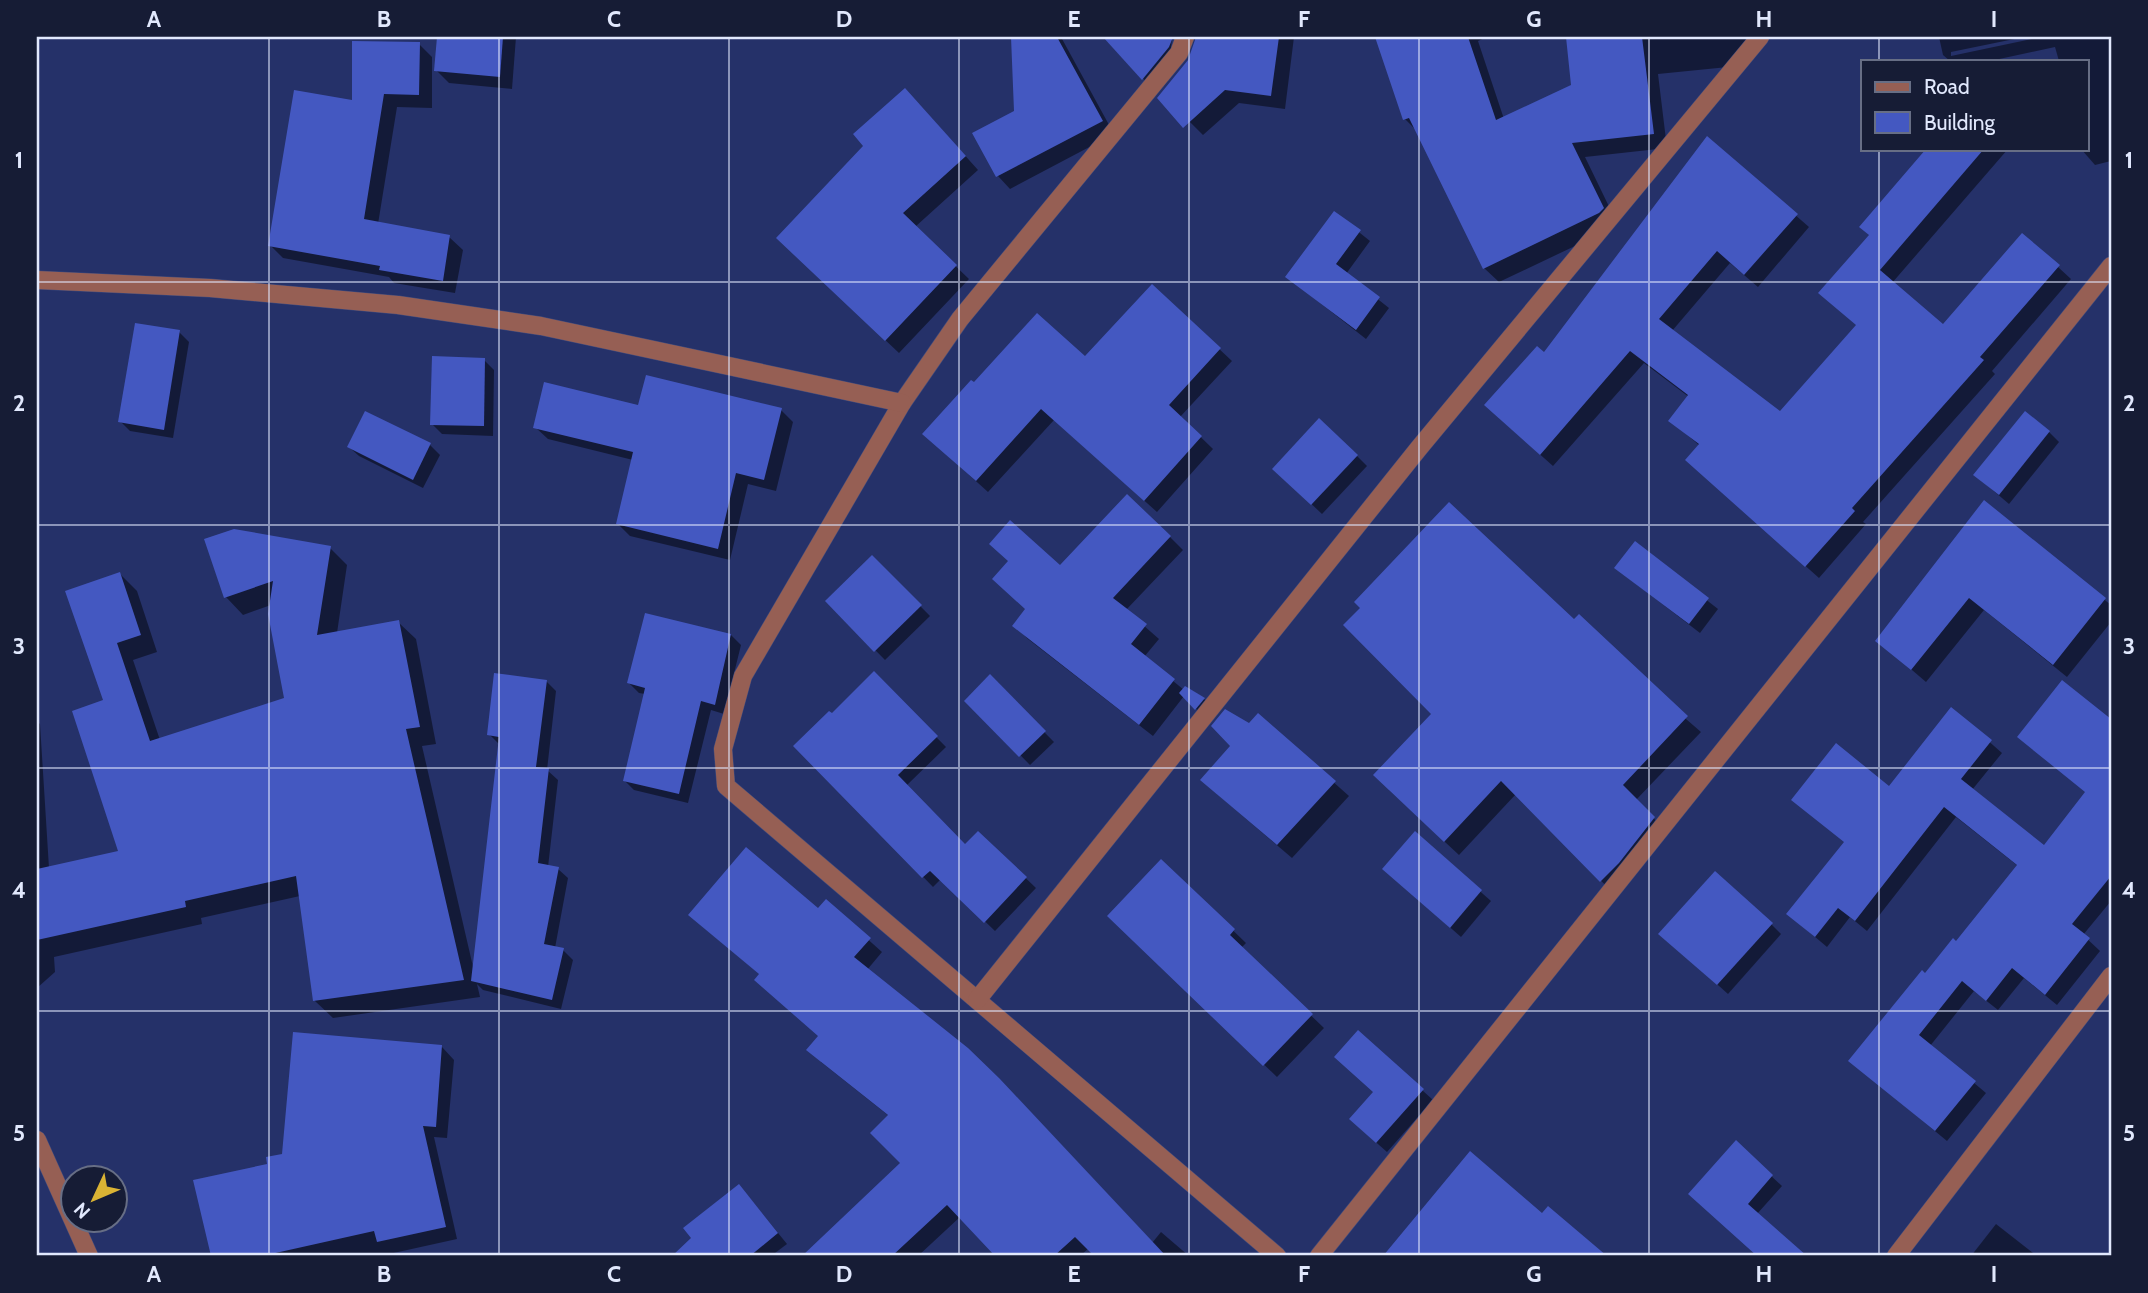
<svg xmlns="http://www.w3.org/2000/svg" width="2148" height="1293" viewBox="0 0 2148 1293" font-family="Cabin,sans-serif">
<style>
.shadow{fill:#0007}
.building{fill:#4458c1}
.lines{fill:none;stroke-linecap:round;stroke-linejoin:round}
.minor-casing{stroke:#3f4b7e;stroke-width:19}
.minor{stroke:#965f54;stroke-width:18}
.grid{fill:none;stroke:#e1e8fd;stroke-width:2;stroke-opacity:0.55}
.neatline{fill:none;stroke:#e1e8fd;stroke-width:2.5}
.grid-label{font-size:23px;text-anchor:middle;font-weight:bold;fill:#e1e8fd}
</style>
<rect width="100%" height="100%" fill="#253169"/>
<g class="shadow">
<path d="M 439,37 L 516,37 L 512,89 L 449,83 L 436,70 Z"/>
<path d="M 1013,37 L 1061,37 L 1114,134 L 1010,189 L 998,176 L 975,133 L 1016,112 Z"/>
<path d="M 1106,37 L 1172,37 L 1168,81 L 1157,94 Z"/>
<path d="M 1211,37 L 1294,37 L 1285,109 L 1239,103 L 1203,135 L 1190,122 Z"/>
<path d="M 1377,37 L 1487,37 L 1478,41 L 1504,119 L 1573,86 L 1567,37 L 1760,37 L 1761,49 L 1748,65 L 1658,74 L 1667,148 L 1585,157 L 1617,223 L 1613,228 L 1499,282 L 1484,268 L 1418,132 L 1405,119 Z"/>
<path d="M 1939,37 L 2024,37 L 1951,52 L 1951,56 L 2041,37 L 2111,37 L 2111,161 L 2095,165 L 2081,149 L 2087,149 L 2087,61 L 2059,61 L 2055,47 L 1990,61 L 1950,61 L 1943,55 Z"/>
<path d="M 419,44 L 432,57 L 432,108 L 397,107 L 378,224 L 449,237 L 463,250 L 455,293 L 394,283 L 389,277 L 283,258 L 270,245 L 353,103 Z"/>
<path d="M 919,104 L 978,170 L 915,227 L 969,279 L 899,353 L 791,251 Z"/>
<path d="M 1707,138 L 1809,227 L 1758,287 L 1730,263 L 1672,331 L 1781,413 L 1857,326 L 1871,236 L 1861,227 L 1928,149 L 2008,149 L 1892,283 L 1943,327 L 2058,267 L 2071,279 L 1992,371 L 1995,374 L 1863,522 L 1866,524 L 1819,578 L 1700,472 L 1700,446 L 1671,421 L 1689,397 L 1644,363 L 1553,466 L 1499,418 L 1544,354 Z"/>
<path d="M 1335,213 L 1370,241 L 1346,274 L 1389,308 L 1366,339 L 1287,277 Z"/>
<path d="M 1152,286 L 1232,361 L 1180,417 L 1213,449 L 1157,512 L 1054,420 L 988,492 L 937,446 L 974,385 L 1085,358 Z"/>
<path d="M 179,332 L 189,342 L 173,438 L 130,431 L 120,421 Z"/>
<path d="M 484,360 L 494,370 L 493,436 L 442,434 L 432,424 Z"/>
<path d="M 640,408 L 781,410 L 793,422 L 776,491 L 748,484 L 730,560 L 630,536 L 618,524 L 633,460 L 548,439 L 535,427 Z"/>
<path d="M 2049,432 L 2059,442 L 2009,504 L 1975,475 Z"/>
<path d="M 430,445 L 440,455 L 423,488 L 359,456 L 349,447 Z"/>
<path d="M 1357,456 L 1367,466 L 1322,514 L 1284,478 Z"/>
<path d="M 1984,503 L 2111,605 L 2111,622 L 2067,677 L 1984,610 L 1926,682 L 1877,640 Z"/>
<path d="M 1170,537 L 1183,550 L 1126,610 L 1159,639 L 1144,657 L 1184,690 L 1204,699 L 1208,703 L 1200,713 L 1184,696 L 1153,736 L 1028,639 L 1015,626 L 1060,567 Z"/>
<path d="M 206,540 L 330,548 L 347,565 L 337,633 L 398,622 L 416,639 L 436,744 L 422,746 L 474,971 L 499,744 L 489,734 L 546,681 L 556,691 L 547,770 L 558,780 L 548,867 L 558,869 L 568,878 L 555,948 L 563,950 L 573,960 L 561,1009 L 483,990 L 477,984 L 480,997 L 333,1018 L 315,1001 L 300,896 L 201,918 L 202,924 L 54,957 L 55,972 L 37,988 L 37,721 L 40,724 L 49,868 L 120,852 L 105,702 L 120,574 L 137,591 L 157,652 L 133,660 L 160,740 L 286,699 L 271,605 L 243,615 L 226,597 Z"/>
<path d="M 1635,544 L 1718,609 L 1700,633 L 1627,577 Z"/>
<path d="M 872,557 L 930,616 L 885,660 L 827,601 Z"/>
<path d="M 1362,608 L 1574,622 L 1701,732 L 1636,800 L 1668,833 L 1615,895 L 1516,794 L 1459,855 L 1389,790 L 1433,714 Z"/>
<path d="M 731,635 L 741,645 L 724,714 L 711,710 L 688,803 L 634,790 L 624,780 L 645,694 L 639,693 L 629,683 Z"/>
<path d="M 874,674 L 946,747 L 906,786 L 965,847 L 979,833 L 1036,888 L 995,931 L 941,879 L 933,887 L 796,746 L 832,716 Z"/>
<path d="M 990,677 L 1054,742 L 1030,765 L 967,701 Z"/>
<path d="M 2062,683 L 2111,722 L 2111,901 L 2083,935 L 2100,951 L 2057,1005 L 2024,978 L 1998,1010 L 1974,991 L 1930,1046 L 1986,1093 L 1947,1141 L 1850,1061 L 1925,975 L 1956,944 L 2018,866 L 1956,817 L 1867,931 L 1850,917 L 1827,947 L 1788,914 L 1952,709 L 2002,753 L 1972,790 L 2044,847 L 2087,793 L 2019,737 Z"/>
<path d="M 1258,715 L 1349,796 L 1292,858 L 1217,794 L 1250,725 Z"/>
<path d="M 1415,834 L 1491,901 L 1461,937 L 1395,879 Z"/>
<path d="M 1161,861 L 1246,943 L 1241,948 L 1324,1028 L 1277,1077 L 1121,928 Z"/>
<path d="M 826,902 L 882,952 L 867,970 L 1152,1243 L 1161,1232 L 1189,1256 L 1097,1256 L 1089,1248 L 1080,1256 L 997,1256 L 960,1217 L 918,1256 L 827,1256 L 816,1245 L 903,1163 L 889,1116 L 821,1062 L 819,1036 L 761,975 L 703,927 L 818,911 Z"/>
<path d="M 1771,924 L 1781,934 L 1728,994 L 1671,943 Z"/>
<path d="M 1358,1032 L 1433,1100 L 1387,1152 L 1361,1129 L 1375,1093 Z"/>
<path d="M 442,1047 L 454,1060 L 447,1138 L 434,1137 L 457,1239 L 380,1256 L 213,1256 L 195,1181 L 269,1165 Z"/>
<path d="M 1736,1143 L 1782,1186 L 1757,1214 L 1804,1256 L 1759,1256 L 1700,1203 Z"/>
<path d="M 1470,1154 L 1543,1215 L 1548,1209 L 1603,1256 L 1385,1256 Z"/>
<path d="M 748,1196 L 787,1244 L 771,1256 L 674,1256 L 694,1238 Z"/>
<path d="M 1996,1224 L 2037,1256 L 1971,1256 Z"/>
</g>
<g class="building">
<path d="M 437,37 L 503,37 L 500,77 L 434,71 Z"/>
<path d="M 1011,37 L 1057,37 L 1103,121 L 996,177 L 972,133 L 1014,111 Z"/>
<path d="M 1103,37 L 1173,37 L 1169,47 L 1142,80 Z"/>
<path d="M 1196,37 L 1279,37 L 1271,96 L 1225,90 L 1183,128 L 1157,98 L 1188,60 Z"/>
<path d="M 1375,37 L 1468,37 L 1496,120 L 1571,85 L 1566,37 L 1642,37 L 1654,134 L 1572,143 L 1604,208 L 1599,213 L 1483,269 L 1409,118 L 1403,120 Z"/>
<path d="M 352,41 L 420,42 L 419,95 L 384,94 L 364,219 L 450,235 L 443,281 L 379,270 L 380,266 L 268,246 L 294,90 L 352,100 Z"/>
<path d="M 905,88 L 966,156 L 903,213 L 957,265 L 885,341 L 776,238 L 863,146 L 853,134 Z"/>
<path d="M 1707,136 L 1798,214 L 1744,275 L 1717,251 L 1659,319 L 1780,411 L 1856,325 L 1818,293 L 1869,235 L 1859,227 L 1926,149 L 1984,149 L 1880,270 L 1943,324 L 2022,233 L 2060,265 L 1980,357 L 1984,360 L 1852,508 L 1855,511 L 1805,567 L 1685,460 L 1699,444 L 1668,421 L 1688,395 L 1630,351 L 1540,455 L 1484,405 L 1537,346 L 1544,352 Z"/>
<path d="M 1334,211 L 1361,230 L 1336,264 L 1380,297 L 1356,330 L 1285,277 Z"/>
<path d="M 1152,284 L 1221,348 L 1169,405 L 1202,436 L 1144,501 L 1041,409 L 976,481 L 922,434 L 971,380 L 974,382 L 1037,313 L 1085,356 Z"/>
<path d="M 135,323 L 180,330 L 164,430 L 118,422 Z"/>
<path d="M 432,356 L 485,358 L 484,426 L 430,425 Z"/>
<path d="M 646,375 L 782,408 L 764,480 L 736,473 L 718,549 L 616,524 L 633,452 L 533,428 L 544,382 L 638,405 Z"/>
<path d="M 365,411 L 431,443 L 413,480 L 347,447 Z"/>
<path d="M 2025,411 L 2050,431 L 1999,495 L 1973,475 Z"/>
<path d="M 1319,418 L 1358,455 L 1311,505 L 1272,469 Z"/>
<path d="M 1127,494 L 1171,536 L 1113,598 L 1147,624 L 1131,644 L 1175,679 L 1139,725 L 1012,626 L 1025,609 L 992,579 L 1008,561 L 989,544 L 1010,520 L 1060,565 Z"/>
<path d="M 1984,500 L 2106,598 L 2053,665 L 1969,598 L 1911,670 L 1875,641 Z"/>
<path d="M 1449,502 L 1574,619 L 1579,614 L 1688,716 L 1623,785 L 1655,817 L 1619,863 L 1600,882 L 1501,781 L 1444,842 L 1373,775 L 1431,714 L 1343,625 L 1360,608 L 1354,602 Z"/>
<path d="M 234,529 L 331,546 L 317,635 L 399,620 L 420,727 L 406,729 L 464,980 L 313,1001 L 296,876 L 185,901 L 186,907 L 37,940 L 37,869 L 118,851 L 72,711 L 103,700 L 65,591 L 120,572 L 141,635 L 117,643 L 150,741 L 284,698 L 268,614 L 273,581 L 224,598 L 204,539 Z"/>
<path d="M 1635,541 L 1709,598 L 1689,624 L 1614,568 Z"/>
<path d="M 872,555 L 922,605 L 874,652 L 825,601 Z"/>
<path d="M 645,613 L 731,634 L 715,705 L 701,701 L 679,794 L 623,781 L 645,688 L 627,683 Z"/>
<path d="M 874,671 L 938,736 L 898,775 L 965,844 L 978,831 L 1027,877 L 984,923 L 930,871 L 922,878 L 793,746 L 829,711 L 832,713 Z"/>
<path d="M 494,673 L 547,680 L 536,767 L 549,768 L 538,863 L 559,867 L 544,944 L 564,948 L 552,1000 L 471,981 L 499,737 L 487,735 Z"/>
<path d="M 990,674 L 1046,731 L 1019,757 L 964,701 Z"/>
<path d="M 2062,680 L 2111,719 L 2111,876 L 2072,924 L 2090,938 L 2045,995 L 2012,968 L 1986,1001 L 1962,981 L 1919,1035 L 1976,1081 L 1935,1131 L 1848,1061 L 1922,970 L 1925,973 L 1953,938 L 1956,941 L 2017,865 L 1944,807 L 1855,921 L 1838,908 L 1815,937 L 1786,914 L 1844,842 L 1791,800 L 1836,743 L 1889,786 L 1951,707 L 1992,740 L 1961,779 L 2044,845 L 2085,792 L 2017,737 Z"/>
<path d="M 1185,686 L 1205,698 L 1195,710 L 1179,693 Z"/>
<path d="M 1225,709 L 1249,723 L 1258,713 L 1336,781 L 1277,845 L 1200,780 L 1230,746 L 1211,726 Z"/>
<path d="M 1415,831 L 1482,890 L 1450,928 L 1382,869 Z"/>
<path d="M 746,847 L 818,908 L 826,899 L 871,938 L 854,957 L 968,1048 L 999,1078 L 1166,1256 L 1094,1256 L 1075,1237 L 1054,1256 L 995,1256 L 947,1205 L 892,1256 L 802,1256 L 900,1163 L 870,1133 L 888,1115 L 806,1050 L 818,1036 L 754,980 L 759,974 L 688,915 Z"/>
<path d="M 1161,859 L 1235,929 L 1230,935 L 1313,1014 L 1263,1066 L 1107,916 Z"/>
<path d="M 1715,871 L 1773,923 L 1717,985 L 1658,934 Z"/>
<path d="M 1358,1030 L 1424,1089 L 1376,1143 L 1349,1119 L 1373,1092 L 1334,1057 Z"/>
<path d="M 293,1032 L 442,1045 L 436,1127 L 423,1126 L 446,1227 L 377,1242 L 374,1231 L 262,1256 L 211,1256 L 193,1180 L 267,1164 L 266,1157 L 282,1154 Z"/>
<path d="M 1736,1140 L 1773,1175 L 1748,1204 L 1807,1256 L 1757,1256 L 1688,1194 Z"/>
<path d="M 1470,1151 L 1542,1213 L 1548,1206 L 1607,1256 L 1383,1256 Z"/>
<path d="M 739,1184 L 778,1233 L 750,1256 L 672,1256 L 691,1238 L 683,1228 Z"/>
</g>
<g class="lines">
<defs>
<g id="minor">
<path d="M 1185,37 L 1179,53 L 960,319 L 902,403 L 743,676 L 723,749 L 726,786 L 1277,1256"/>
<path d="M 37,280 L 210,288 L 398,305 L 541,326 L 902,403"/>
<path d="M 977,1000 L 1419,448 L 1760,37"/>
<path d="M 37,1140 L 89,1256"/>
<path d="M 1319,1256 L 2111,266"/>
<path d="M 1896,1256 L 2111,976"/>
</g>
</defs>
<use href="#minor" class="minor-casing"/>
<use href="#minor" class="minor"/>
</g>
<path class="grid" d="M 269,37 L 269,1256M 499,37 L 499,1256M 729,37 L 729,1256M 959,37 L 959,1256M 1189,37 L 1189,1256M 1419,37 L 1419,1256M 1649,37 L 1649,1256M 1879,37 L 1879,61M 1879,149 L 1879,1256M 37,282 L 2111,282M 37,525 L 2111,525M 37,768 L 2111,768M 37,1011 L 2111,1011"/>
<rect width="2148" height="1293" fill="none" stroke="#161c35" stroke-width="77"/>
<rect x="1861" y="60" width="228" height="91" fill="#161c35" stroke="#676e85" stroke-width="2"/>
<rect x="1875" y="82" width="35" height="10" fill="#965f54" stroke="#676e85" stroke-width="2"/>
<text x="1924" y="94" font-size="21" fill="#e1e8fd">Road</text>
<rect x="1875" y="112" width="35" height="21" fill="#4458c1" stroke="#676e85" stroke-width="2"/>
<text x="1924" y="130" font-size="21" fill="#e1e8fd">Building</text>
<g transform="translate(94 1199) rotate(226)"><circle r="33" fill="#161c35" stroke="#676e85" stroke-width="2"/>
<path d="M0-5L12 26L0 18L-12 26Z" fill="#dab334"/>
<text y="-10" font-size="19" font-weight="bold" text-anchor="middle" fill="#e1e8fd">N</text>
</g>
<rect x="38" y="38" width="2072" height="1216" class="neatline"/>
<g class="grid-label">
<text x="154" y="27">A</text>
<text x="384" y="27">B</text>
<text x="614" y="27">C</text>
<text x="844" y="27">D</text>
<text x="1074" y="27">E</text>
<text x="1304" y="27">F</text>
<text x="1534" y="27">G</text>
<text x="1764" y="27">H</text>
<text x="1994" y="27">I</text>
<text x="19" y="168">1</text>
<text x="2129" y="168">1</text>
<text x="19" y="411">2</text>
<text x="2129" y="411">2</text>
<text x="19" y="654">3</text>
<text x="2129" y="654">3</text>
<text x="19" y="898">4</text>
<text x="2129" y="898">4</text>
<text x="19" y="1141">5</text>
<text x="2129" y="1141">5</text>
<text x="154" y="1282">A</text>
<text x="384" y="1282">B</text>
<text x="614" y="1282">C</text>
<text x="844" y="1282">D</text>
<text x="1074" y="1282">E</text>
<text x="1304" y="1282">F</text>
<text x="1534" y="1282">G</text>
<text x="1764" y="1282">H</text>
<text x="1994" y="1282">I</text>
</g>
</svg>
